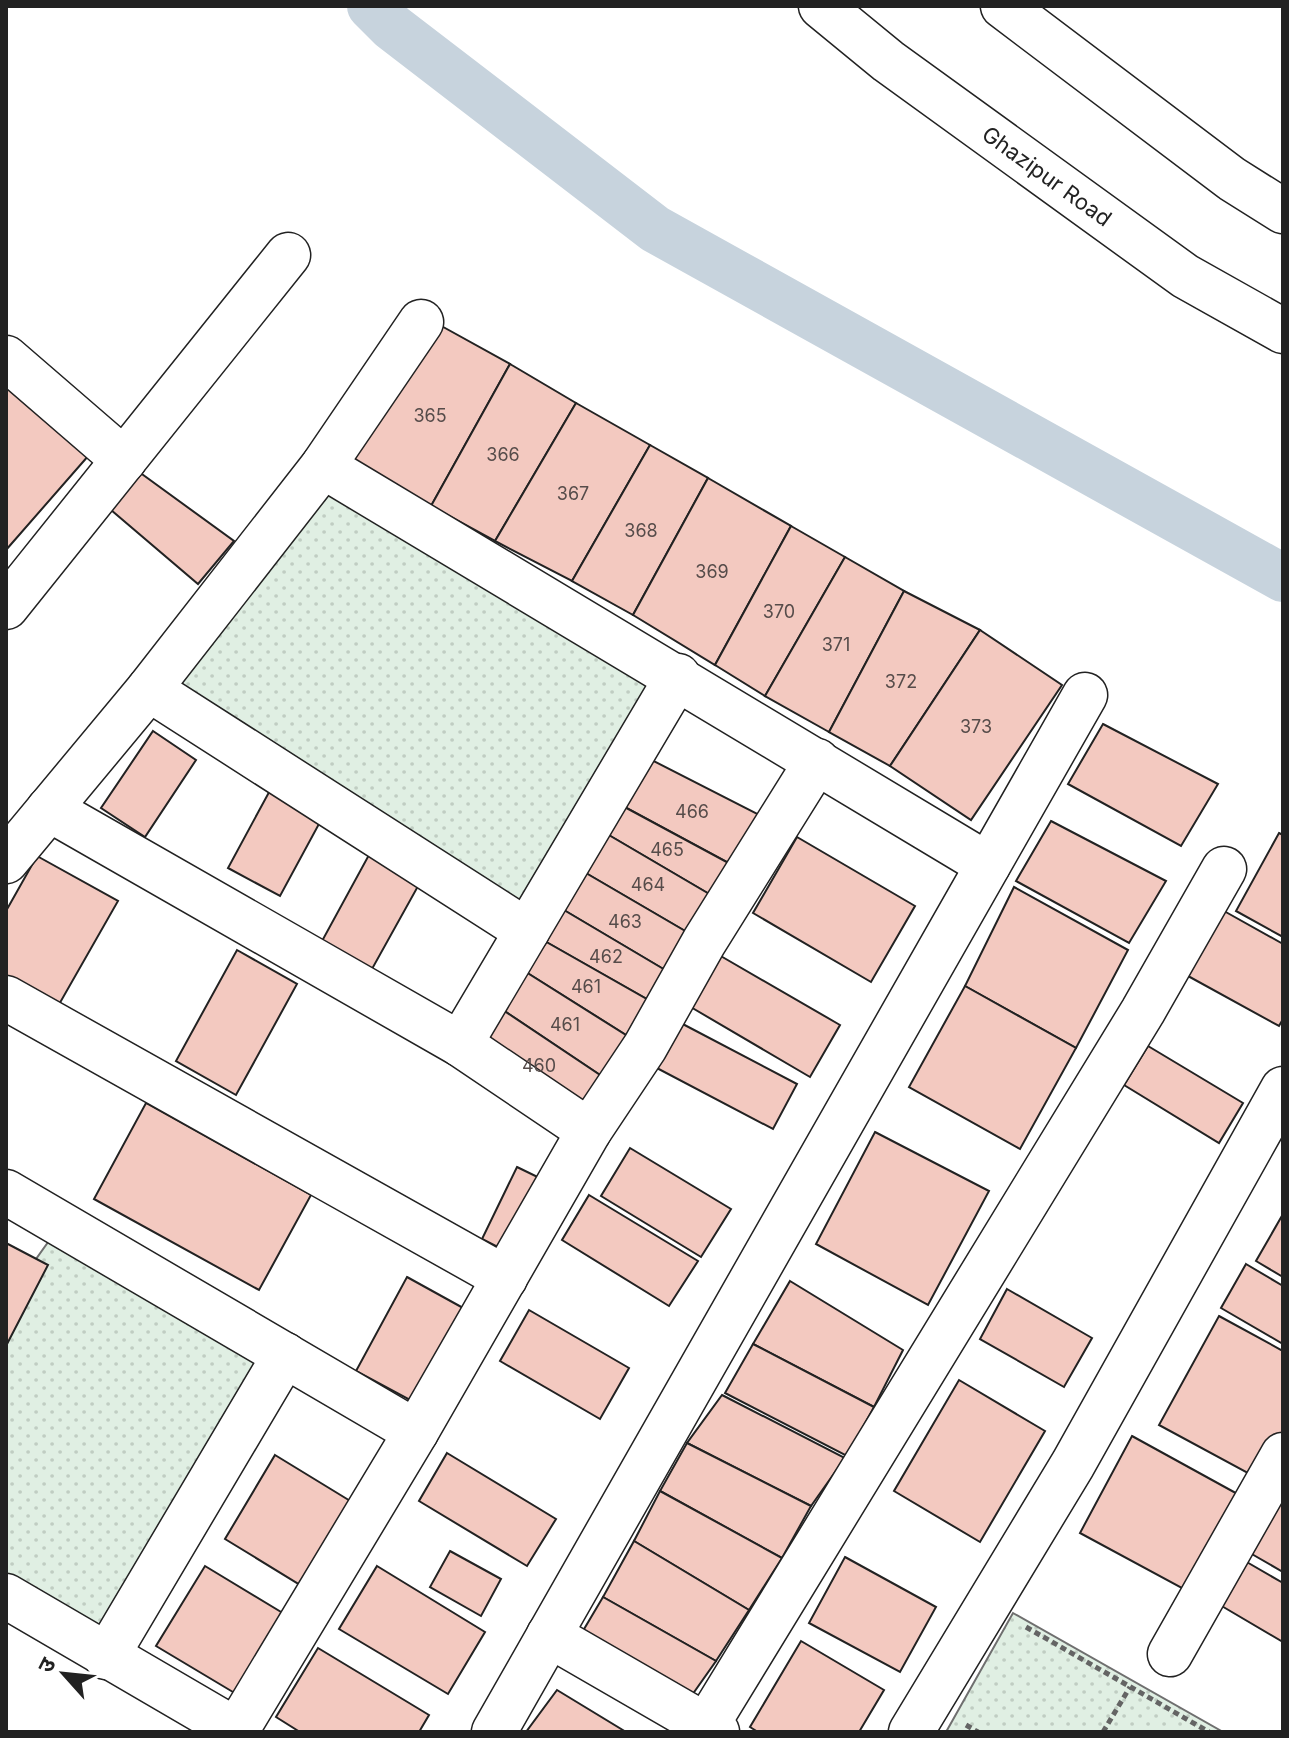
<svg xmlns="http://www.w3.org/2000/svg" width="1289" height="1738" viewBox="0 0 1289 1738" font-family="Inter,'Noto Sans Devanagari',sans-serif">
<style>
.park{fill:url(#park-dots);stroke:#6f6f6f;stroke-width:2}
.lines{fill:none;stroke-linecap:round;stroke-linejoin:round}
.canal{stroke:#c7d3dd;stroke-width:48}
.building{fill:#f3c9c0;stroke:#222;stroke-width:2}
.minor-casing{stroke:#222;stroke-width:47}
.major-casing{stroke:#222;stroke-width:47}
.path{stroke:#646464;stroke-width:5;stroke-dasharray:6 4;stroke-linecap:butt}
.minor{stroke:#fff;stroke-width:44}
.major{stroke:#fff;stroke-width:44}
.labels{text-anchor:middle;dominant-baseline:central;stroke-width:6;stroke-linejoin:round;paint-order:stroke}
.number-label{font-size:18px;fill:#564c4a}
.street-label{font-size:22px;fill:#222;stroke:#fff}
</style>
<defs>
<pattern id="park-dots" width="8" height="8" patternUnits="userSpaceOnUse" patternTransform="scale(2)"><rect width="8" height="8" fill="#e0efe3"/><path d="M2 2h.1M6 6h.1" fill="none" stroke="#c0cdc2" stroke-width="1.8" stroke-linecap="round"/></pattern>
</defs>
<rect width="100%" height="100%" fill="#fff"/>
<g class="park">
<path d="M 323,466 L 678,676 L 527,931 L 149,689 Z"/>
<path d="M 61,1224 L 285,1355 L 106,1657 L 6,1596 L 6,1301 Z"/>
<path d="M 1013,1613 L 1223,1732 L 946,1732 Z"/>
</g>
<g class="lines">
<path class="canal" d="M 371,6 L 392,27 L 655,229 L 1283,578"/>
</g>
<g class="building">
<path d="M 436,323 L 510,364 L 431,506 L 346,466 Z"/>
<path d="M 510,364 L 576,403 L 495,541 L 431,506 Z"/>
<path d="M 6,369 L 96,447 L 6,550 Z"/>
<path d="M 576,403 L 650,445 L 572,581 L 495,541 Z"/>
<path d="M 650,445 L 708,478 L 633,615 L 572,581 Z"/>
<path d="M 135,469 L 234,541 L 198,584 L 104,504 Z"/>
<path d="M 708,478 L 791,526 L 715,665 L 633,615 Z"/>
<path d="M 791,526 L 845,557 L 765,696 L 715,665 Z"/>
<path d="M 845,557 L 904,591 L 829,732 L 765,696 Z"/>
<path d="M 904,591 L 980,630 L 890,766 L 829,732 Z"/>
<path d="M 980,630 L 1062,685 L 971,820 L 890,766 Z"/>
<path d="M 1103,724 L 1218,784 L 1181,846 L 1068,784 Z"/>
<path d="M 153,731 L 196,760 L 145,837 L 101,808 Z"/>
<path d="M 634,751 L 779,825 L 749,874 L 606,797 Z"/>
<path d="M 274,783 L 326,811 L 280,896 L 228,868 Z"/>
<path d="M 606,797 L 749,874 L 728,905 L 590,824 Z"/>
<path d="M 1051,821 L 1166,881 L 1129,943 L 1016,881 Z"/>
<path d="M 590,824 L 728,905 L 704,942 L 567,862 Z"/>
<path d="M 1279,833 L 1283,835 L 1283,937 L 1236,911 Z"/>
<path d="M 797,837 L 915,906 L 871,982 L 753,913 Z"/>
<path d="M 376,842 L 427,870 L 372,969 L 322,941 Z"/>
<path d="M 37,856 L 118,901 L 53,1015 L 6,989 L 6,911 Z"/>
<path d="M 567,862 L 704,942 L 682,980 L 547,900 Z"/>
<path d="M 1014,887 L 1128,950 L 1076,1048 L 965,986 Z"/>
<path d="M 547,900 L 682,980 L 666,1010 L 527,931 Z"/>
<path d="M 1224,911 L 1283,944 L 1283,1019 L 1279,1026 L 1188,976 Z"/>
<path d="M 527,931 L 666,1010 L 645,1047 L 510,962 Z"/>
<path d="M 237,950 L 297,984 L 236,1095 L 176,1061 Z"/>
<path d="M 719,955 L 840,1025 L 810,1077 L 689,1006 Z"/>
<path d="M 510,962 L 645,1047 L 618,1087 L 488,1000 Z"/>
<path d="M 965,986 L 1076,1048 L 1020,1149 L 909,1087 Z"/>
<path d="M 488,1000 L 618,1087 L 589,1131 L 460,1044 Z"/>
<path d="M 677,1021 L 797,1084 L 773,1129 L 653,1066 Z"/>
<path d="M 1148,1046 L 1243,1103 L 1219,1143 L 1124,1085 Z"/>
<path d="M 146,1103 L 311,1195 L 259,1290 L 94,1199 Z"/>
<path d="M 875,1132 L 989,1191 L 928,1305 L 816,1244 Z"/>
<path d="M 630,1148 L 731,1209 L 701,1257 L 601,1196 Z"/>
<path d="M 517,1167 L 550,1183 L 514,1255 L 482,1239 Z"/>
<path d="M 589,1195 L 698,1261 L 669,1306 L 562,1240 Z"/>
<path d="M 1283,1214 L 1283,1277 L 1256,1261 Z"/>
<path d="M 6,1243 L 48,1265 L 6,1346 Z"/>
<path d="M 1246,1264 L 1283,1286 L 1283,1344 L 1221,1308 Z"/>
<path d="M 407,1277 L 474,1314 L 423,1407 L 356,1371 Z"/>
<path d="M 790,1281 L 903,1350 L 874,1407 L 753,1344 Z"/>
<path d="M 1007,1289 L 1092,1338 L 1064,1387 L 980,1339 Z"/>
<path d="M 529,1310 L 629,1368 L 600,1419 L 500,1361 Z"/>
<path d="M 1219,1316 L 1283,1351 L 1283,1431 L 1257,1478 L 1159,1425 Z"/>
<path d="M 753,1344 L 874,1407 L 847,1456 L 725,1393 Z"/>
<path d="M 959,1380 L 1045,1431 L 980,1542 L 894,1491 Z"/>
<path d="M 722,1395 L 845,1458 L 811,1506 L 687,1443 Z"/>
<path d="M 1132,1436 L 1243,1497 L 1191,1593 L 1080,1533 Z"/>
<path d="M 687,1443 L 811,1506 L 782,1558 L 660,1491 Z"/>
<path d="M 447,1453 L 556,1519 L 527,1566 L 419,1501 Z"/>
<path d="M 275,1455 L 365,1510 L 315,1594 L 225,1539 Z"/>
<path d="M 660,1491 L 782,1558 L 749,1610 L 634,1541 Z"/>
<path d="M 1278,1503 L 1283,1506 L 1283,1572 L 1250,1553 Z"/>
<path d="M 634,1541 L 749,1610 L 716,1661 L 603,1597 Z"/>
<path d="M 450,1551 L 501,1579 L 481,1616 L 430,1587 Z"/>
<path d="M 845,1557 L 936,1607 L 900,1672 L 809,1623 Z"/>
<path d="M 1245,1561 L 1283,1583 L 1283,1642 L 1220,1605 Z"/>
<path d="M 205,1566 L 296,1621 L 248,1701 L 156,1646 Z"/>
<path d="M 377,1566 L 485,1632 L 448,1694 L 339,1629 Z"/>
<path d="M 603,1597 L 716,1661 L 685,1705 L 577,1641 Z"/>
<path d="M 801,1641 L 884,1690 L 859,1732 L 758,1732 L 750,1727 Z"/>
<path d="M 318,1648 L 429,1715 L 419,1732 L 300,1732 L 276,1717 Z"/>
<path d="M 557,1690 L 626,1732 L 526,1732 Z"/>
</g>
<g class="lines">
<defs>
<g id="minor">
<path d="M 6,358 L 124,460"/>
<path d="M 323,466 L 988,865"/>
<path d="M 6,607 L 288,255"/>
<path d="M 149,689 L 527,931"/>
<path d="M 49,809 L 460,1044 L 589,1131"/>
<path d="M 6,861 L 149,689 L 323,466 L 421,322"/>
<path d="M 6,998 L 505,1278"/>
<path d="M 460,1044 L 678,676"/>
<path d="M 6,1192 L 416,1432"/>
<path d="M 6,1596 L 239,1732"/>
<path d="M 549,1635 L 717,1732"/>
<path d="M 1170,1654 L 1283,1455"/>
<path d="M 106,1657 L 285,1355"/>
<path d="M 706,1726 L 1143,1011 L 1224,869"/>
<path d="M 236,1731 L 416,1432 L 589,1131 L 645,1047 L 704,942 L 817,761"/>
<path d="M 494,1732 L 1085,695"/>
<path d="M 911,1732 L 1073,1464 L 1283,1089"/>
</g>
<g id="major">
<path d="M 821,6 L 888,61 L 1185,276 L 1283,331"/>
<path d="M 1003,6 L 1232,179 L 1283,211"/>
</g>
</defs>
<use href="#minor" class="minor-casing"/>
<use href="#major" class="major-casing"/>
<g class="path">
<path d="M 1026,1627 L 1209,1732"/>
<path d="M 966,1725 L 978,1732"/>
<path d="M 1103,1732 L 1130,1687"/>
</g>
<use href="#minor" class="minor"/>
<use href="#major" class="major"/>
</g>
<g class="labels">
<g class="number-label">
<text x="430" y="415">365</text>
<text x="503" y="454">366</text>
<text x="573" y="493">367</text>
<text x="641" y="530">368</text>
<text x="712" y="571">369</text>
<text x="779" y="611">370</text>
<text x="836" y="644">371</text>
<text x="901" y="681">372</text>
<text x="976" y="726">373</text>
<text x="692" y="811">466</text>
<text x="667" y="849">465</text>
<text x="648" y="884">464</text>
<text x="625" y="921">463</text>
<text x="606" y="956">462</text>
<text x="586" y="986">461</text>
<text x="565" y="1024">461</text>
<text x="539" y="1065">460</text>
</g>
<g class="street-label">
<text transform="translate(1047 176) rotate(36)">Ghazipur Road</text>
</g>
</g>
<rect width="1289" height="1738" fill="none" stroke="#222222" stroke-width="16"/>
<g transform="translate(64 1674) rotate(297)" stroke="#ffffff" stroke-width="6" paint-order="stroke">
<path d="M0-6L14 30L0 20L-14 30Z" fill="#222222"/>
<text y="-12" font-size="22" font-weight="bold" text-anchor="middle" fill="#222222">उ</text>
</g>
</svg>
